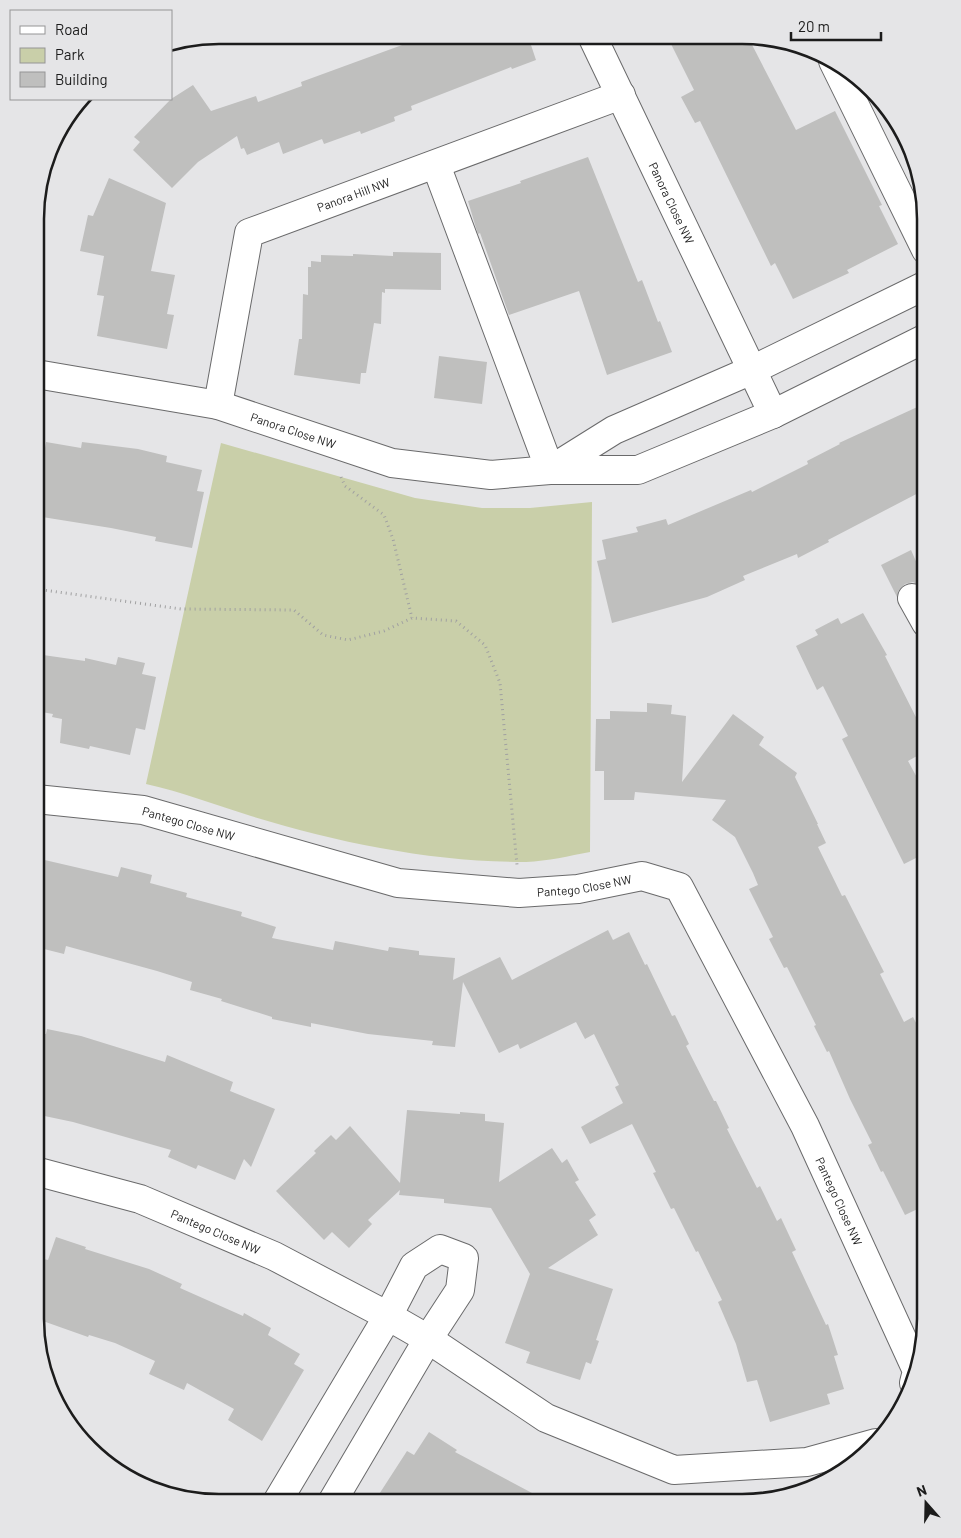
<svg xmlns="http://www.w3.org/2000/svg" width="961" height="1538" viewBox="0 0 961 1538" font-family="Barlow,sans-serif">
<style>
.green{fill:#c9cfa9}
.building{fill:#bfbfbe}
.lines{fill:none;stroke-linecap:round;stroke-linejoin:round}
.minor-casing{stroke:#6a6a6b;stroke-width:30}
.path{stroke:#a0a0a1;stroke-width:3;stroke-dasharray:1 4;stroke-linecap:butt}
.minor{stroke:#fff;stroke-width:28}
.labels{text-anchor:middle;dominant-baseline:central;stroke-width:5;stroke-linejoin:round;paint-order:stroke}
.street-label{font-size:12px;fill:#1c1c1c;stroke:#e5e5e7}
.rim{fill:none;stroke:#1c1c1c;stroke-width:2.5}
</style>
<rect width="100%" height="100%" fill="#e5e5e7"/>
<path class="green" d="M 221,443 L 415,498 L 482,508 L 530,508 L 592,502 L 590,852 C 569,856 548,861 526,862 C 433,862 339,843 251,816 C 216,805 182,792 146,784 Z"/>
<g class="building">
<path d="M 411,36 L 528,36 L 536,60 L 512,69 L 511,67 L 411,106 L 412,110 L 394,117 L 395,121 L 361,134 L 360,131 L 324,144 L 322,139 L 283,154 L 279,142 L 247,155 L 244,148 L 241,149 L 237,136 L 198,162 L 172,188 L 133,150 L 140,142 L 134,137 L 171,99 L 193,85 L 211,111 L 256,96 L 258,102 L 302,86 L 301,82 L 413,41 Z"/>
<path d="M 667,36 L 748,37 L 796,130 L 835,111 L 882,205 L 879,206 L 898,244 L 847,270 L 849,273 L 793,299 L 775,263 L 771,266 L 700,121 L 695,123 L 681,97 L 694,90 Z"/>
<path d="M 588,157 L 638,282 L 642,280 L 658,322 L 660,321 L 672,352 L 607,375 L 579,291 L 509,315 L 480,233 L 478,234 L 476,228 L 468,201 L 521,183 L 520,181 Z"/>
<path d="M 109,178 L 166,203 L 151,271 L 175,275 L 167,314 L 174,315 L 167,349 L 97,336 L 104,296 L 97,295 L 104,256 L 80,251 L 88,215 L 93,216 Z"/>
<path d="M 393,252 L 441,253 L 441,290 L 385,289 L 385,293 L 382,292 L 381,324 L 374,323 L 366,373 L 361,373 L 360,384 L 294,375 L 299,339 L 302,339 L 303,294 L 308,295 L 308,267 L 311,267 L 311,261 L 321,262 L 321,255 L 353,256 L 353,254 L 393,256 Z"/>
<path d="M 439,356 L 487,362 L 482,404 L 434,398 Z"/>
<path d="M 926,403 L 926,489 L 828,540 L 829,542 L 798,558 L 797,554 L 743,576 L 745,580 L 707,597 L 612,623 L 597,561 L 606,559 L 602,540 L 638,532 L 636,527 L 666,519 L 668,525 L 751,490 L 752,492 L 808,464 L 807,461 L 840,444 L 839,443 Z"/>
<path d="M 46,442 L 81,448 L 82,442 L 138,449 L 167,456 L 166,462 L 202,470 L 197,491 L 204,492 L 192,548 L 155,541 L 156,537 L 111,528 L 36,516 L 36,458 L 43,460 Z"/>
<path d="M 911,550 L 926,584 L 921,586 L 913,582 L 905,584 L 899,590 L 897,597 L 881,565 Z"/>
<path d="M 863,613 L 887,655 L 885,656 L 926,737 L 926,751 L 908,761 L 926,794 L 926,853 L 904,864 L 842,739 L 848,736 L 823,686 L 817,690 L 796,646 L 818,635 L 815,630 L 838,618 L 841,624 Z"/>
<path d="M 36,654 L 85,661 L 85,658 L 116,665 L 118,657 L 145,663 L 142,674 L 156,677 L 145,730 L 136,728 L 130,755 L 90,746 L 89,749 L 60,743 L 62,719 L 52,717 L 53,714 L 36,711 Z"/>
<path d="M 647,703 L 672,705 L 671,714 L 686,716 L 682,782 L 733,714 L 764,737 L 759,745 L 797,773 L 795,777 L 818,824 L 817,824 L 826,843 L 818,847 L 842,896 L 845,895 L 884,972 L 880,974 L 904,1022 L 913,1017 L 926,1042 L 926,1205 L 905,1215 L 883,1171 L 881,1172 L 868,1145 L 872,1143 L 850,1099 L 829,1051 L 827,1052 L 814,1026 L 816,1025 L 787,967 L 784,968 L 769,939 L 773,937 L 749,889 L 758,885 L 753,873 L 735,837 L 712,820 L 726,800 L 635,792 L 634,800 L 604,800 L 604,771 L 595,771 L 596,719 L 610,719 L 610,711 L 647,712 Z"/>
<path d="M 36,858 L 118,877 L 121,867 L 152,875 L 150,883 L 187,893 L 186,897 L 242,912 L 241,916 L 276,927 L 272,938 L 333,950 L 335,941 L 388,951 L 389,947 L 419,951 L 419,955 L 455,958 L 453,980 L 500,957 L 512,980 L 608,930 L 613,940 L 629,932 L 645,965 L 647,964 L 672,1016 L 675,1015 L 689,1044 L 686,1046 L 714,1101 L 716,1101 L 729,1128 L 727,1129 L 757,1188 L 760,1186 L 777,1221 L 781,1218 L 796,1250 L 792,1252 L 826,1325 L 828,1324 L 838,1355 L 834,1356 L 844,1389 L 827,1394 L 830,1404 L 770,1422 L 757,1380 L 747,1382 L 736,1344 L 718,1302 L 722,1300 L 698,1251 L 696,1252 L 674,1208 L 671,1209 L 653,1173 L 656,1172 L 632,1124 L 590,1144 L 581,1127 L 623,1103 L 615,1087 L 619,1085 L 594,1034 L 585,1039 L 576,1022 L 520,1049 L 518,1044 L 499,1053 L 463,982 L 455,1047 L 432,1045 L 433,1041 L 368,1034 L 311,1023 L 311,1027 L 272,1019 L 272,1017 L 221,1001 L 222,999 L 190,990 L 192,982 L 157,971 L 66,946 L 64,954 L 36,947 Z"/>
<path d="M 47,1029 L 81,1036 L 165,1062 L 167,1055 L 233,1082 L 230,1091 L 275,1109 L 251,1167 L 244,1159 L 235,1180 L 198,1165 L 196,1169 L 168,1157 L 171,1150 L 73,1122 L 35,1114 L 35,1032 L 46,1034 Z"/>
<path d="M 407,1110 L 460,1114 L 460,1112 L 485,1114 L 485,1121 L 504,1123 L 499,1182 L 552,1148 L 562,1163 L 567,1159 L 579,1180 L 575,1182 L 596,1215 L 589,1220 L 598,1235 L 548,1268 L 613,1289 L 596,1340 L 599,1341 L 591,1364 L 586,1362 L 580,1380 L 526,1363 L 530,1352 L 505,1343 L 530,1274 L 491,1208 L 444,1203 L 444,1199 L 399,1195 L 400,1190 L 368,1220 L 372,1224 L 349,1248 L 332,1232 L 324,1240 L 276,1191 L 316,1153 L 314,1151 L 331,1135 L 336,1140 L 350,1126 L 400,1183 Z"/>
<path d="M 56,1237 L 86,1247 L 85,1249 L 149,1269 L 182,1284 L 180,1288 L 243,1316 L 244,1313 L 271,1328 L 268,1335 L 300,1354 L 294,1364 L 304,1370 L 262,1441 L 228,1420 L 234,1409 L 187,1383 L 184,1390 L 149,1374 L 155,1361 L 115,1343 L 89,1335 L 88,1337 L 40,1320 L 42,1312 L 35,1310 L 35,1272 L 39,1258 L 48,1260 Z"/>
<path d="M 429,1432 L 457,1450 L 455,1452 L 549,1502 L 374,1502 L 407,1451 L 414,1455 Z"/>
</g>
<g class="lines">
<defs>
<g id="minor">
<path id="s1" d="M 592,36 L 773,414"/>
<path d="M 833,61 L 926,250"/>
<path d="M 436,165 L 550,470"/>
<path id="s2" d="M 36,374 L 218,405 L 392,463 L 491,475 L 550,470 L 638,470 L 773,414 L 926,338"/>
<path id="s3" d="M 218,405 L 249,233 L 621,95"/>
<path d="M 550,470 L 614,430 L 752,370 L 926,285"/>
<path d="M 912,598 L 926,623"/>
<path id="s4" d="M 36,799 L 143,810 L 398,883 L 519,893 L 578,889 L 642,876 L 679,887 L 805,1126 L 917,1371 L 914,1383"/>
<path id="s5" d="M 35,1171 L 140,1199 L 274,1256 L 388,1316 L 428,1339 L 546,1418 L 674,1470 L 807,1462 L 876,1443"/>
<path d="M 277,1502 L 388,1316 L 414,1266 L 440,1249 L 464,1258 L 460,1290 L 428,1339 L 332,1502"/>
</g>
</defs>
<use href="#minor" class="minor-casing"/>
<g class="path">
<path d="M 341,477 L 345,486 L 384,515 L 393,539 L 412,618"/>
<path d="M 36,589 L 181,609 L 294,610 L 323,635 L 348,640 L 384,631 L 412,618 L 456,621 L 485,645 L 500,683 L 517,865"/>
</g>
<use href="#minor" class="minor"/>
</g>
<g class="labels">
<g class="street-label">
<text stroke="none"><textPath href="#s3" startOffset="286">Panora Hill NW</textPath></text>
<text stroke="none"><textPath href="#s1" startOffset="185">Panora Close NW</textPath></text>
<text stroke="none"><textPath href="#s2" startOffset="264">Panora Close NW</textPath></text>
<text stroke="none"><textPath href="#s4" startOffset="155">Pantego Close NW</textPath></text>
<text stroke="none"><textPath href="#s4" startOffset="560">Pantego Close NW</textPath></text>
<text stroke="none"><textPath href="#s4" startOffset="1010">Pantego Close NW</textPath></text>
<text stroke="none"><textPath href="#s5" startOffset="191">Pantego Close NW</textPath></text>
</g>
</g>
<path d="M0 0H961V1538H0ZM219 44H742A175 175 0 0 1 917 219V1319A175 175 0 0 1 742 1494H219A175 175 0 0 1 44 1319V219A175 175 0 0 1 219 44Z" fill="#e5e5e7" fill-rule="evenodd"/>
<path class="rim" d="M219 44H742A175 175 0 0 1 917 219V1319A175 175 0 0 1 742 1494H219A175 175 0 0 1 44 1319V219A175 175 0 0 1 219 44Z"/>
<rect x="10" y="10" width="162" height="90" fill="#e5e5e7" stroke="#959596"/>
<rect x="20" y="26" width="25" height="8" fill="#ffffff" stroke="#959596"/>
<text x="55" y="35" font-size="15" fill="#1c1c1c">Road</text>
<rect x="20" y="48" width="25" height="15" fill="#c9cfa9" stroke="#959596"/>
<text x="55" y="60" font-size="15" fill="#1c1c1c">Park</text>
<rect x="20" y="72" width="25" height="15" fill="#bfbfbe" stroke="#959596"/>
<text x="55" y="85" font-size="15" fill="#1c1c1c">Building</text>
<g transform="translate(926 1503) rotate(340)" stroke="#e5e5e7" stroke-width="4" paint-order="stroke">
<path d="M0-4L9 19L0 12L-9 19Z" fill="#1c1c1c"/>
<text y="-8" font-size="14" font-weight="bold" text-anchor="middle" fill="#1c1c1c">N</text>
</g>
<path d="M791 32v8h90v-8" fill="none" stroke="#1c1c1c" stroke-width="2.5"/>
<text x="798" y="32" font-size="15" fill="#1c1c1c" stroke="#e5e5e7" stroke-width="4" paint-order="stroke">20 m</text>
</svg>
